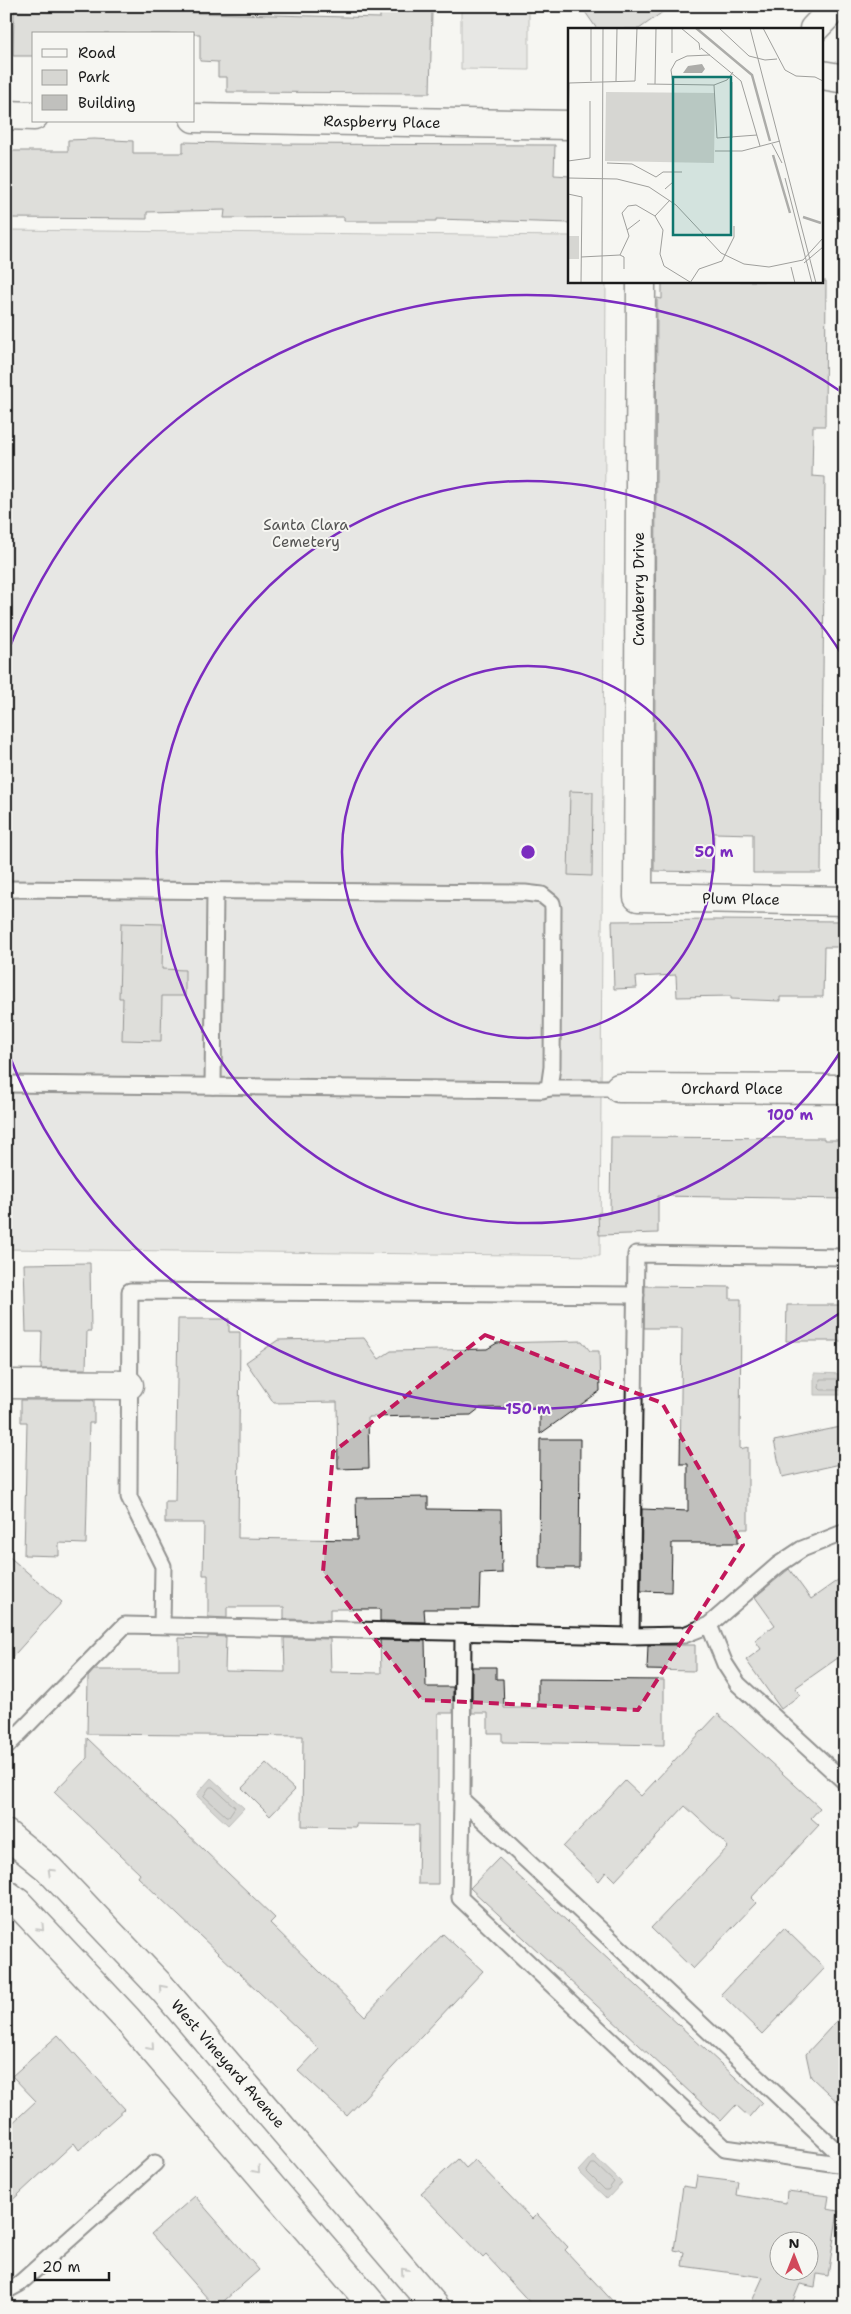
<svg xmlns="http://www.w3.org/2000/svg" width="851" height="2314" viewBox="0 0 851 2314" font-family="'Shantell Sans',sans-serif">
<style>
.green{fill:#d6d6d2;stroke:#797977}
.water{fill:#acaca9;stroke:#727271}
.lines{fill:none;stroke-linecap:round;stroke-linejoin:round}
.shore{stroke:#565654;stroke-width:1}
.building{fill:#c0c0bd;stroke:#1c1c1c;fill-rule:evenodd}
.service-casing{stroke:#1c1c1c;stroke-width:19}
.minor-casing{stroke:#1c1c1c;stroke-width:31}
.secondary-casing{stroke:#1c1c1c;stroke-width:31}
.service{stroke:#f6f6f2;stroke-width:15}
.minor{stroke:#f6f6f2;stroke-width:28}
.secondary{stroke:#f6f6f2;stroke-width:28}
.oneway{stroke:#949492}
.marked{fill:none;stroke:#c2185b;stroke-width:4;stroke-dasharray:10 6;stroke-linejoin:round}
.ring{fill:none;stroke:#7b2cbf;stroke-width:2.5}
.labels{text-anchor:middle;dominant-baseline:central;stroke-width:4;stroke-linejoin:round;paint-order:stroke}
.street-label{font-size:15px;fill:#1c1c1c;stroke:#f6f6f2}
.park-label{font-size:15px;fill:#545453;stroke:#f6f6f2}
.inset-river{fill:none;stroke:#acaca9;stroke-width:2.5}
.inset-road{fill:none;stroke:#9f9f9c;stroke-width:1}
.view{fill:#0f766e;fill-opacity:0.15;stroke:#0f766e;stroke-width:2.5}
.inset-edge{fill:none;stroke:#1c1c1c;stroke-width:2.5}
.centre{fill:#7b2cbf;stroke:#f6f6f2;stroke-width:2.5}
.ring-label{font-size:15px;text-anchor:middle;font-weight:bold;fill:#7b2cbf;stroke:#f6f6f2;stroke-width:4;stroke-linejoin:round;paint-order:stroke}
</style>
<rect width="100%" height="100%" fill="#f6f6f2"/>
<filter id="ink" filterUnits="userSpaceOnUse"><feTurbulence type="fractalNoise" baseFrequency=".02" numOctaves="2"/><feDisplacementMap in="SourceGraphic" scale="10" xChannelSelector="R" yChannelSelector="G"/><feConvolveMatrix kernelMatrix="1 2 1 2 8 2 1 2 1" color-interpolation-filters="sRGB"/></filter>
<g filter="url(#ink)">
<g class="green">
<path d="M 461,6 L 529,6 L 529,70 L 461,69 Z"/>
<path d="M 6,230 L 570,236 L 570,281 L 606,281 L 600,1256 L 6,1249 Z"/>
</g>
<g class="water">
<path d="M 814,1373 L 845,1374 L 845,1395 L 814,1395 Z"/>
<path d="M 211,1778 L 244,1808 L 228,1825 L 196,1795 Z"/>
<path d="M 593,2155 L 622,2183 L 607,2199 L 578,2171 Z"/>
</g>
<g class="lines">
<g class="shore">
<path d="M 845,1379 L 820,1379 L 819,1388 L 821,1390 L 845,1390"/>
<path d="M 210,1787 L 213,1787 L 235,1807 L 229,1816 L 226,1816 L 204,1796 Z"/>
<path d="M 592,2164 L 595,2164 L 614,2182 L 608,2190 L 605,2190 L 587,2172 Z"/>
</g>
</g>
<g class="building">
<path d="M 581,6 L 671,6 L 639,29 L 597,29 Z"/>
<path d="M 14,11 L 52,12 L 133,11 L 380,18 L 380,11 L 432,12 L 430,93 L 227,92 L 227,77 L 218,77 L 218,62 L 200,61 L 200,34 L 34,34 L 34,56 L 13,56 Z"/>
<path d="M 94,139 L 133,141 L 133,153 L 183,153 L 183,142 L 271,144 L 555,145 L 554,175 L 570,176 L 570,223 L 436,219 L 436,221 L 344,221 L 344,217 L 224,218 L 225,210 L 147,212 L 147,219 L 6,218 L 6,151 L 68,151 L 68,140 Z"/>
<path d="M 662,281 L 826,281 L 825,426 L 813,426 L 812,476 L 825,477 L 821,873 L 753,873 L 753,834 L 714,833 L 713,872 L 654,871 L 657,298 L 662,299 Z"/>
<path d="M 570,791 L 593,792 L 592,876 L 568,875 Z"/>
<path d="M 713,920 L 842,921 L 842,947 L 824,947 L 823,997 L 780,997 L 780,1001 L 731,999 L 731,996 L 677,997 L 676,975 L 636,977 L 637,988 L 614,989 L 612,921 Z"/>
<path d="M 121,923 L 163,924 L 162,969 L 185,970 L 185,996 L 162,996 L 161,1041 L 122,1040 L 123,998 L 119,998 Z"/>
<path d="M 611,1137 L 824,1138 L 824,1140 L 845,1140 L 845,1199 L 658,1196 L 658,1233 L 599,1235 L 598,1213 L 610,1213 Z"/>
<path d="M 90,1263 L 91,1331 L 87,1331 L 86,1369 L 41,1369 L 42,1332 L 26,1332 L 24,1264 Z"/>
<path d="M 645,1286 L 730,1287 L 730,1299 L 741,1299 L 740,1449 L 748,1447 L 748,1529 L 738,1529 L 738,1543 L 672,1543 L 671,1592 L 641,1591 L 642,1509 L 688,1511 L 688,1464 L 680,1464 L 682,1328 L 644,1328 Z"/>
<path d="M 787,1305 L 845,1305 L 845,1341 L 786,1341 Z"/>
<path d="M 178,1319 L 229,1319 L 229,1332 L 240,1332 L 238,1538 L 357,1540 L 356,1498 L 428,1497 L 428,1509 L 501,1510 L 502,1573 L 480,1574 L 479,1609 L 424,1609 L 425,1622 L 380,1621 L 380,1609 L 330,1609 L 330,1620 L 284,1619 L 284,1607 L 227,1607 L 227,1618 L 208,1617 L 208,1575 L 203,1575 L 204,1523 L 165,1523 L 165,1501 L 175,1501 Z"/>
<path d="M 364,1338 L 379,1359 L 391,1351 L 487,1349 L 497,1343 L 582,1341 L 590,1351 L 599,1351 L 600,1391 L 540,1434 L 540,1407 L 480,1408 L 471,1415 L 368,1417 L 369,1468 L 338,1469 L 337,1402 L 274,1403 L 246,1362 L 278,1340 Z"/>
<path d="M 21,1400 L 94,1400 L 94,1423 L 89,1423 L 86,1544 L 59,1543 L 59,1556 L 24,1555 L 27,1422 L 21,1422 Z"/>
<path d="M 845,1426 L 845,1463 L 782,1477 L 774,1441 Z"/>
<path d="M 540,1439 L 580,1439 L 579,1568 L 539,1568 Z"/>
<path d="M 6,1554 L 62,1602 L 6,1664 Z"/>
<path d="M 789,1569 L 811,1599 L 845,1575 L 845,1653 L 795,1688 L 800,1695 L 781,1709 L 746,1660 L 761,1649 L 755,1640 L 775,1625 L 755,1597 Z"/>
<path d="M 208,1636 L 226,1637 L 225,1671 L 285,1672 L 284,1638 L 330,1639 L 331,1672 L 381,1673 L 380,1640 L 425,1641 L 426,1687 L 453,1687 L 453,1713 L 438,1713 L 438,1884 L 418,1884 L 419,1825 L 356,1824 L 356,1827 L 302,1826 L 303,1736 L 87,1734 L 88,1677 L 94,1670 L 179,1670 L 179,1638 L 208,1639 Z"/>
<path d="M 648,1645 L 695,1645 L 695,1671 L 647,1670 Z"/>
<path d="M 472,1667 L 496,1667 L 496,1679 L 503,1679 L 504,1708 L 538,1708 L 538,1679 L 664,1680 L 664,1745 L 502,1742 L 502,1733 L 488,1733 L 488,1713 L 472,1713 Z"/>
<path d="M 718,1714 L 820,1808 L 811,1818 L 819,1825 L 751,1898 L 756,1903 L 693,1969 L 651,1928 L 728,1847 L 723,1841 L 685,1806 L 615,1881 L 606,1872 L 599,1881 L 563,1847 L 625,1781 L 641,1796 Z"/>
<path d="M 87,1738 L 275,1918 L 270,1923 L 365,2016 L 443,1934 L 483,1971 L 347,2116 L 298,2071 L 319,2049 L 138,1877 L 140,1874 L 54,1792 L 87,1758 Z"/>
<path d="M 266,1763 L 295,1790 L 270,1816 L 242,1788 Z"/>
<path d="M 499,1858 L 762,2102 L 749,2117 L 736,2105 L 721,2121 L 470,1888 Z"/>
<path d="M 784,1928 L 825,1968 L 762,2034 L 721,1994 Z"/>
<path d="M 845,2012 L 845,2109 L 811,2077 L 806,2054 Z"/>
<path d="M 58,2035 L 125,2109 L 79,2150 L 74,2143 L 6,2206 L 6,2129 L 36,2101 L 12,2076 Z"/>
<path d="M 458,2159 L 466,2168 L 475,2160 L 532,2219 L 537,2214 L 568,2247 L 565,2250 L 619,2308 L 535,2308 L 486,2255 L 483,2258 L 421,2193 Z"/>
<path d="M 697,2176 L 738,2181 L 736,2195 L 747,2197 L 786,2203 L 787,2191 L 829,2196 L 827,2209 L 838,2211 L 828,2276 L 817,2274 L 815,2287 L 800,2284 L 790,2308 L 749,2308 L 763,2277 L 682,2266 L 684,2252 L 674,2250 L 683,2186 L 695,2188 ZM 778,2242 L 808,2242 L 808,2272 L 778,2272 Z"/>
<path d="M 195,2196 L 259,2270 L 216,2308 L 151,2234 Z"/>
</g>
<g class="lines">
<defs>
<g id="service">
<path d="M 6,889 L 525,893 L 542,895 L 552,903 L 553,908 L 552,1067 L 549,1088 L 542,1090 L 6,1084"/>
<path d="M 213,1086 L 215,891"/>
<path d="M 549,1088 L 619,1088"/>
<path d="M 162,1625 L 163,1566 L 129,1497 L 130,1291 L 636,1295"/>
<path d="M 709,1625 L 725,1664 L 738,1684 L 845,1782"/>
<path d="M 463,1633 L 462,1800 L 845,2159"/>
<path d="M 631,1636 L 636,1254 L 845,1257"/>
<path d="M 6,1747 L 125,1625 L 631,1636 L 684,1635 L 709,1625 L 778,1565 L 802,1549 L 845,1532"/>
<path d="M 462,1800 L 460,1898 L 725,2148 L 845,2165"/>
<path d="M 6,2291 L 19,2284 L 155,2163"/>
</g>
<g id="minor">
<path d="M 814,29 L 836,6"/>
<path d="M 822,75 L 845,79"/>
<path d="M 6,115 L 34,116"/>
<path d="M 194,118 L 570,125"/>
<path d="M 641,281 L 638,897 L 845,901"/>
<path d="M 619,1088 L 845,1089"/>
<path d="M 6,1384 L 129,1385"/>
</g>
<g id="secondary">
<path d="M 6,1834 L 49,1869 L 162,1988 L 436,2308"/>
<path d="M 6,1894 L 18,1903 L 127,2019 L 375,2308"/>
</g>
</defs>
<use href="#service" class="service-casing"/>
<use href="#minor" class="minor-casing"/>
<use href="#secondary" class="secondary-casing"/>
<use href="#service" class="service"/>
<use href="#minor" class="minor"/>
<use href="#secondary" class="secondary"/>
</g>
<defs><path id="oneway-chevron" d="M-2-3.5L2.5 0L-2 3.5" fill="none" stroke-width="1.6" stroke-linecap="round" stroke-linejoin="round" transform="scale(1.25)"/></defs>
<g class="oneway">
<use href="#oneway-chevron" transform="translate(51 1872) rotate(-136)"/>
<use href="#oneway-chevron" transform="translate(41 1928) rotate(47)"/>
<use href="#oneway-chevron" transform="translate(162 1988) rotate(-132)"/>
<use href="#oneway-chevron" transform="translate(151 2047) rotate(49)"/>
<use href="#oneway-chevron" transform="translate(257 2170) rotate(49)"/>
<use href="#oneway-chevron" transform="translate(404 2271) rotate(-131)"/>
</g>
</g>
<path d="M0 0H851V2314H0ZM 485,1335 L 662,1403 L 743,1545 L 638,1710 L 422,1700 L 323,1572 L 333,1452 Z" fill="#f6f6f2" fill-opacity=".55" fill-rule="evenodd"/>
<path class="marked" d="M 485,1335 L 662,1403 L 743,1545 L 638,1710 L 422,1700 L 323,1572 L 333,1452 Z"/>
<g class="ring">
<circle cx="528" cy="852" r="186"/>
<path d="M844 1046A371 371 0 1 1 844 658"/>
<path d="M843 1311A557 557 0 0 1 6 1047M6 657A557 557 0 0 1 843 393"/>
</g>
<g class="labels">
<g class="street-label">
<text transform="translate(382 122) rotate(1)">Raspberry Place</text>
<text transform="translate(639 589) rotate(-90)">Cranberry Drive</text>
<text transform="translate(741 899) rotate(1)">Plum Place</text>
<text x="732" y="1089">Orchard Place</text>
<text transform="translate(228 2064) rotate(49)">West Vineyard Avenue</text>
</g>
<g class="park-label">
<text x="306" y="525">Santa Clara<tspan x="306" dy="17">Cemetery</tspan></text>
</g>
</g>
<g transform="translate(568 28)">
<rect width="255" height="255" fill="#f6f6f2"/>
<path d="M 38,64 L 147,65 L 146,135 L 37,133 ZM 0,208 L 11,208 L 11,231 L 0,231 Z" fill="#d6d6d2"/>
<path d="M 134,36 L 137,41 L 134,45 L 115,45 L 120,38 Z" fill="#acaca9"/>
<path class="inset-river" d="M 128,0 L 184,47 L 202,113M 205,127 L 222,185M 235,189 L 253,195"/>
<path class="inset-road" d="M 113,0 L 131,15 L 132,22M 151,0 L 181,28 L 197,32 L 209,31M 182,0 L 248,255M 195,0 L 217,42 L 228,48 L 247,49 L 255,53M 0,9 L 0,31M 133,20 L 173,53 L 192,118M 104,25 L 104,0M 23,53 L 23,0M 48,53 L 49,0M 79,56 L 146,57 L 159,52 L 165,44M 87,56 L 88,0M 105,56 L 103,42 L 108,33 L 119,28 L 142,27M 146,57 L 149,110 L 189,107M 0,110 L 1,55 L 67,53 L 69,0M 164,110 L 164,54M 204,116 L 214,135M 147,123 L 174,123 L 212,113M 0,133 L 22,130 L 22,73M 39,135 L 64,136 L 88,149 L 95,144 L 114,144M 0,150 L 49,151 L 81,159 L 108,177 L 153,225 L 176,236 L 201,239 L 235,232 L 255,210M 217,150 L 244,255M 97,161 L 105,154 L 105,144M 0,166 L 14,169 L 13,255M 87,188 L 102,172M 59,202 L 72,192M 52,227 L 56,229 L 56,241M 13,229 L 52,227 L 61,208 L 54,185 L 60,178 L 68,177 L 87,188 L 95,202 L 92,226 L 96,238 L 122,254M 236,235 L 255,219M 223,239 L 227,255M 34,255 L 35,0M 122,255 L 131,241 L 154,233 L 166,209 L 166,198"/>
<path class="view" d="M 105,49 L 163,49 L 163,207 L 105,207 Z"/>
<rect width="255" height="255" class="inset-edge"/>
</g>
<circle cx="528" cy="852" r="8" class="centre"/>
<g class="ring-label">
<text x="714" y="857">50 m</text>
<text x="790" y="1120">100 m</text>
<text x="528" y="1414">150 m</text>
</g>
<rect width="851" height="2314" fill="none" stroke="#f6f6f2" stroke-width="25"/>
<rect x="12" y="12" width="826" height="2289" fill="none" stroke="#1c1c1c" stroke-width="2" filter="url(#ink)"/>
<rect x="32" y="32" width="162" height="90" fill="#f6f6f2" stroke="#9f9f9c"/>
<rect x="42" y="49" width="25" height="8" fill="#f6f6f2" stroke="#9f9f9c"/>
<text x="78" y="58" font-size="15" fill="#1c1c1c">Road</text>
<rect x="42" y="70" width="25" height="15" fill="#d6d6d2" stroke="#9f9f9c"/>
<text x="78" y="82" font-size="15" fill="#1c1c1c">Park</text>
<rect x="42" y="95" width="25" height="15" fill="#c0c0bd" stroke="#9f9f9c"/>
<text x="78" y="108" font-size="15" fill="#1c1c1c">Building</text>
<g transform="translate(794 2256)"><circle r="24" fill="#f6f6f2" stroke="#9f9f9c"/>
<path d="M0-4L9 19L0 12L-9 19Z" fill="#d1495b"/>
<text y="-8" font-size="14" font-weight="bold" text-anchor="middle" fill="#1c1c1c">N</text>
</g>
<path d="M35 2272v8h74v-8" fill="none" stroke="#1c1c1c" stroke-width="2.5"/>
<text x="42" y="2272" font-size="15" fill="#1c1c1c" stroke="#f6f6f2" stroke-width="4" paint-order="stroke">20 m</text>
</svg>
